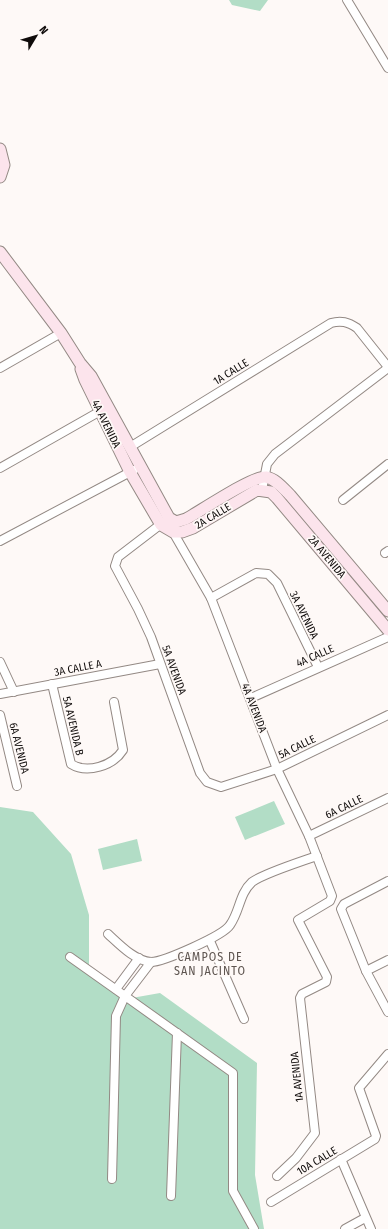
<svg xmlns="http://www.w3.org/2000/svg" width="388" height="1229" viewBox="0 0 388 1229" font-family="'Fira Sans Condensed',sans-serif">
<style>
.green{fill:#b2ddc6}
.lines{fill:none;stroke-linecap:round;stroke-linejoin:round}
.street-casing{stroke:#938984;stroke-width:10}
.secondary-casing{stroke:#938984;stroke-width:13}
.street{stroke:#fff;stroke-width:8}
.secondary{stroke:#fce4ec;stroke-width:11}
.labels{text-anchor:middle;dominant-baseline:central;stroke-width:3.5;stroke-linejoin:round;paint-order:stroke}
.street-label{font-size:11px;fill:#0f0b0a;stroke:#fef9f7}
.neighbourhood-label{font-size:12px;letter-spacing:1px;fill:#5e5550;stroke:#fef9f7}
</style>
<rect width="100%" height="100%" fill="#fef9f7"/>
<g class="green">
<path d="M 229,0 L 268,0 L 260,11 L 232,5 Z"/>
<path d="M 274,801 L 285,824 L 245,840 L 235,817 Z"/>
<path d="M 0,807 L 33,812 L 71,854 L 89,915 L 89,968 L 126,999 L 160,993 L 257,1063 L 255,1175 L 264,1229 L 0,1229 Z"/>
<path d="M 137,839 L 142,861 L 103,870 L 98,849 Z"/>
</g>
<g class="lines">
<defs>
<g id="street">
<path d="M 347,0 L 388,68"/>
<path d="M 0,368 L 61,333"/>
<path d="M 130,447 L 331,323 C 341,320 348,322 357,328 L 388,367"/>
<path d="M 0,468 L 104,409"/>
<path d="M 262,490 L 267,464 L 275,454 L 388,368"/>
<path d="M 343,500 L 388,464"/>
<path d="M 165,521 L 118,557 L 115,566 L 138,609 L 151,637 L 200,773 L 207,782 L 221,787 L 277,769 L 388,715"/>
<path d="M 174,528 L 173,532 L 211,598 L 277,769 L 309,836 L 332,896 L 330,901 L 298,920 L 327,977 L 326,982 L 302,994 L 300,998 L 315,1133 L 296,1158 L 277,1176"/>
<path d="M 0,541 L 134,470"/>
<path d="M 385,553 L 388,551"/>
<path d="M 211,598 L 256,573 L 268,574 L 277,583 L 318,667"/>
<path d="M 0,662 L 14,692"/>
<path d="M 52,684 L 71,764 C 87,774 113,766 123,750 L 114,702"/>
<path d="M 0,694 L 160,664"/>
<path d="M 251,698 L 388,637"/>
<path d="M 0,715 L 17,786"/>
<path d="M 309,836 L 388,798"/>
<path d="M 388,881 L 344,904 L 341,909 L 366,971 L 388,1012"/>
<path d="M 108,934 C 119,944 135,961 151,962 C 163,962 223,936 230,925 C 240,911 239,894 252,882 C 263,874 302,861 317,856"/>
<path d="M 210,941 L 244,1019"/>
<path d="M 70,957 L 125,996 L 116,1016 L 112,1179"/>
<path d="M 151,962 L 125,996 L 233,1073 L 233,1191 L 254,1229"/>
<path d="M 366,971 L 388,960"/>
<path d="M 116,989 L 139,958"/>
<path d="M 341,1159 L 371,1229"/>
<path d="M 171,1196 L 177,1033"/>
<path d="M 271,1202 L 375,1139 L 376,1136 L 359,1088 L 388,1054"/>
<path d="M 345,1229 L 365,1218"/>
</g>
<g id="secondary">
<path d="M 0,149 L 4,165 L 0,177"/>
<path d="M 0,252 L 61,333 L 80,363 L 91,376 L 169,518 L 176,522 L 186,519 C 199,512 254,475 266,477 C 276,479 283,488 290,495 L 388,611"/>
<path d="M 81,369 L 85,380 L 130,472 L 161,525 L 173,532 L 182,532 L 193,528 L 257,490 L 271,492 L 277,498 L 388,630"/>
</g>
</defs>
<use href="#street" class="street-casing"/>
<use href="#secondary" class="secondary-casing"/>
<use href="#street" class="street"/>
<use href="#secondary" class="secondary"/>
</g>
<g class="labels">
<g class="street-label">
<text transform="translate(231 372) rotate(-32)">1A CALLE</text>
<text transform="translate(106 424) rotate(64)">4A AVENIDA</text>
<text transform="translate(213 516) rotate(-31)">2A CALLE</text>
<text transform="translate(327 557) rotate(50)">2A AVENIDA</text>
<text transform="translate(304 615) rotate(64)">3A AVENIDA</text>
<text transform="translate(315 656) rotate(-24)">4A CALLE</text>
<text transform="translate(78 668) rotate(-11)">3A CALLE A</text>
<text transform="translate(174 670) rotate(70)">5A AVENIDA</text>
<text transform="translate(254 708) rotate(69)">4A AVENIDA</text>
<text transform="translate(73 726) rotate(77)">5A AVENIDA B</text>
<text transform="translate(297 747) rotate(-26)">5A CALLE</text>
<text transform="translate(19 748) rotate(76)">6A AVENIDA</text>
<text transform="translate(344 807) rotate(-26)">6A CALLE</text>
<text transform="translate(297 1077) rotate(-96)">1A AVENIDA</text>
<text transform="translate(317 1161) rotate(-31)">10A CALLE</text>
</g>
<g class="neighbourhood-label">
<text x="210" y="957">CAMPOS DE<tspan x="210" dy="14">SAN JACINTO</tspan></text>
</g>
</g>
<g transform="translate(36 36) rotate(52)" stroke="#fef9f7" stroke-width="3" paint-order="stroke">
<path d="M0-3L7 15L0 10L-7 15Z" fill="#0f0b0a"/>
<text y="-6" font-size="11" font-weight="bold" text-anchor="middle" fill="#0f0b0a">N</text>
</g>
</svg>
